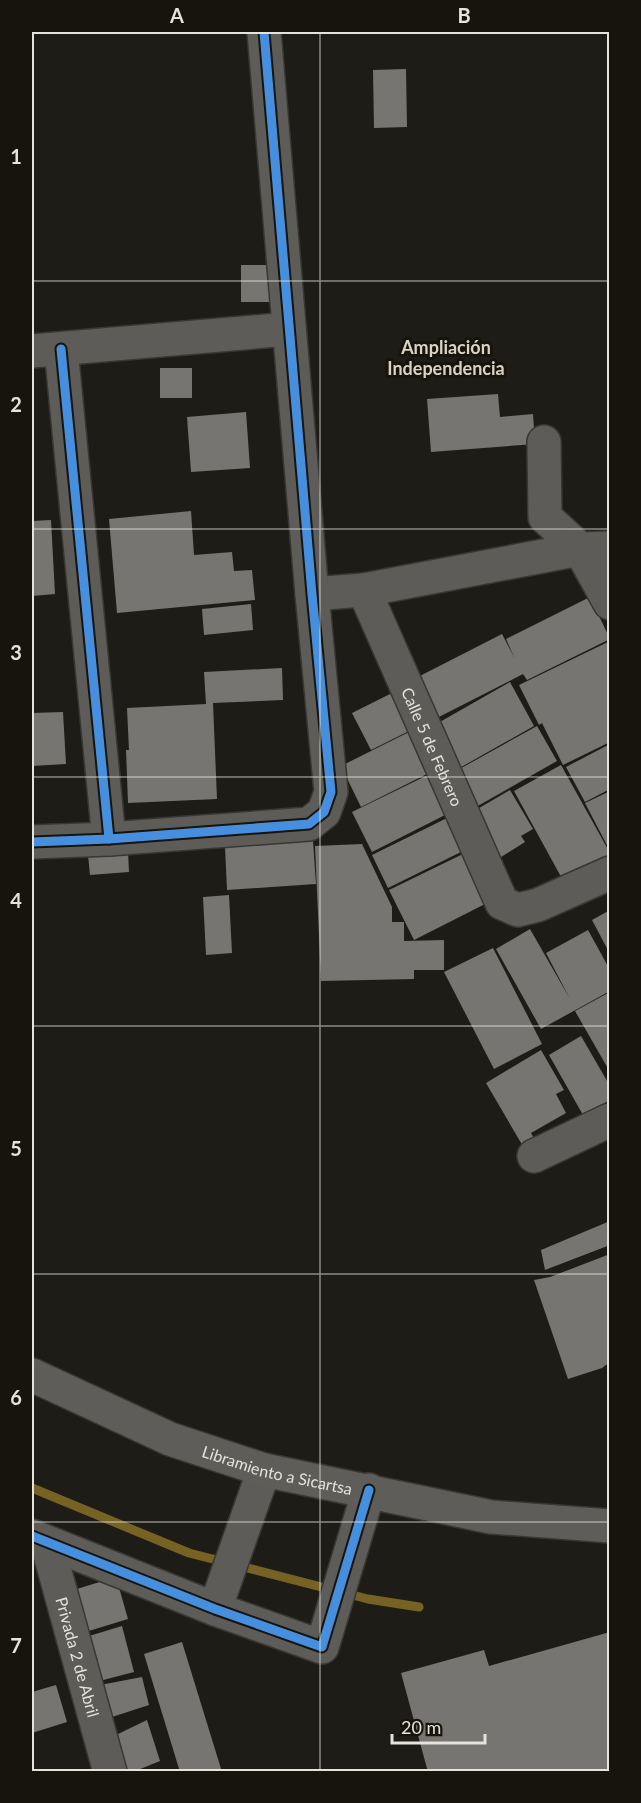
<svg xmlns="http://www.w3.org/2000/svg" width="641" height="1803" viewBox="0 0 641 1803" font-family="Lato,sans-serif">
<style>
.lines{fill:none;stroke-linecap:round;stroke-linejoin:round}
.stream{stroke:#766324;stroke-width:9}
.building{fill:#777571}
.minor-casing{stroke:#393733;stroke-width:36}
.major-casing{stroke:#393733;stroke-width:36}
.minor{stroke:#5d5c59;stroke-width:33}
.major{stroke:#5e5d59;stroke-width:33}
.cycleway-casing{stroke:#17140b;stroke-width:13}
.cycleway{stroke:#468fdf;stroke-width:9}
.grid{fill:none;stroke:#e5e3dc;stroke-width:1.5;stroke-opacity:0.55}
.labels{text-anchor:middle;dominant-baseline:central;stroke-width:6;stroke-linejoin:round;paint-order:stroke}
.street-label{font-size:16px;fill:#e5e3dc;stroke:#17140b}
.neighbourhood-label{font-size:18px;font-weight:bold;fill:#d8d3c6;stroke:#17140b}
.neatline{fill:none;stroke:#e5e3dc;stroke-width:2}
.grid-label{font-size:20px;text-anchor:middle;font-weight:bold;fill:#e5e3dc}
</style>
<rect width="100%" height="100%" fill="#1e1c17"/>
<g class="lines">
<path class="stream" d="M 32,1488 L 189,1553 L 368,1599 L 419,1607"/>
</g>
<g class="building">
<path d="M 406,69 L 407,127 L 374,128 L 373,70 Z"/>
<rect x="241" y="265" width="31" height="37"/>
<rect x="160" y="368" width="32" height="30"/>
<path d="M 498,394 L 500,417 L 533,414 L 535,444 L 431,452 L 427,399 Z"/>
<path d="M 246,412 L 250,468 L 191,472 L 187,417 Z"/>
<path d="M 191,511 L 194,555 L 232,552 L 234,571 L 252,570 L 255,600 L 117,613 L 109,519 Z"/>
<path d="M 51,520 L 55,594 L 32,596 L 32,521 Z"/>
<path d="M 590,597 L 610,639 L 527,680 L 523,674 L 433,720 L 412,680 L 502,634 L 515,659 L 506,639 Z"/>
<path d="M 251,604 L 253,630 L 204,635 L 202,609 Z"/>
<path d="M 610,641 L 610,742 L 563,765 L 542,723 L 539,725 L 519,685 Z"/>
<path d="M 282,668 L 283,700 L 213,703 L 217,799 L 128,803 L 126,750 L 129,750 L 127,708 L 206,704 L 204,672 Z"/>
<path d="M 510,682 L 534,726 L 456,770 L 431,727 Z"/>
<path d="M 398,690 L 417,727 L 371,750 L 352,713 Z"/>
<path d="M 63,712 L 66,764 L 32,766 L 32,713 Z"/>
<path d="M 537,726 L 557,761 L 476,807 L 456,771 Z"/>
<path d="M 417,728 L 437,769 L 361,807 L 341,766 Z"/>
<path d="M 610,744 L 610,789 L 585,802 L 566,767 Z"/>
<path d="M 561,765 L 610,853 L 610,860 L 565,884 L 514,791 Z"/>
<path d="M 434,772 L 453,811 L 372,852 L 352,812 Z"/>
<path d="M 510,790 L 533,829 L 521,836 L 525,842 L 501,857 L 474,811 Z"/>
<path d="M 610,791 L 610,851 L 585,803 Z"/>
<path d="M 447,818 L 463,851 L 388,888 L 372,855 Z"/>
<path d="M 313,841 L 316,884 L 227,890 L 225,847 Z"/>
<path d="M 362,844 L 392,907 L 392,922 L 404,922 L 404,941 L 444,940 L 444,970 L 414,970 L 414,979 L 321,981 L 315,846 Z"/>
<path d="M 128,851 L 129,872 L 90,875 L 88,855 Z"/>
<path d="M 467,852 L 491,901 L 414,940 L 389,890 Z"/>
<path d="M 229,895 L 232,953 L 206,955 L 203,897 Z"/>
<path d="M 610,910 L 610,954 L 592,920 Z"/>
<path d="M 530,929 L 570,999 L 546,953 L 588,930 L 610,970 L 610,991 L 541,1029 L 496,949 Z"/>
<path d="M 493,948 L 542,1044 L 494,1069 L 444,972 Z"/>
<path d="M 610,992 L 610,1072 L 575,1011 Z"/>
<path d="M 581,1036 L 610,1086 L 610,1100 L 583,1115 L 549,1055 Z"/>
<path d="M 541,1050 L 564,1090 L 556,1094 L 566,1113 L 531,1133 L 536,1142 L 524,1148 L 486,1083 Z"/>
<path d="M 610,1221 L 610,1245 L 545,1270 L 541,1250 Z"/>
<path d="M 610,1254 L 610,1362 L 602,1368 L 568,1379 L 534,1280 L 550,1277 Z"/>
<path d="M 116,1577 L 128,1619 L 79,1634 L 67,1592 Z"/>
<path d="M 122,1626 L 134,1672 L 88,1684 L 76,1640 Z"/>
<path d="M 610,1632 L 610,1772 L 428,1772 L 401,1673 L 484,1650 L 489,1666 Z"/>
<path d="M 182,1642 L 222,1772 L 180,1772 L 144,1654 Z"/>
<path d="M 142,1677 L 149,1705 L 112,1717 L 100,1685 Z"/>
<path d="M 56,1685 L 67,1722 L 32,1733 L 32,1692 Z"/>
<path d="M 147,1720 L 160,1761 L 133,1772 L 126,1772 L 116,1735 Z"/>
</g>
<g class="lines">
<defs>
<g id="minor">
<path d="M 61,349 L 109,839"/>
<path d="M 32,351 L 289,329"/>
<path d="M 544,442 L 545,517 L 580,549 L 610,603"/>
<path id="s1" d="M 364,590 L 502,903 L 518,910 L 538,905 L 610,873"/>
<path d="M 312,594 L 364,590 L 580,549 L 610,548"/>
<path d="M 32,842 L 109,839 L 309,824 L 324,812 L 331,792 L 312,594 L 264,32"/>
<path d="M 534,1156 L 610,1120"/>
<path d="M 32,1536 L 215,1609 L 322,1647 L 369,1490"/>
<path id="s2" d="M 47,1543 L 110,1772"/>
<path d="M 215,1609 L 264,1470"/>
</g>
<g id="major">
<path id="s3" d="M 32,1375 L 170,1439 L 264,1470 L 491,1517 L 610,1526"/>
</g>
</defs>
<use href="#minor" class="minor-casing"/>
<use href="#major" class="major-casing"/>
<use href="#minor" class="minor"/>
<use href="#major" class="major"/>
<defs>
<g id="cycleway">
<path d="M 61,349 L 109,839"/>
<path d="M 32,842 L 109,839 L 309,824 L 324,812 L 331,792 L 312,594 L 264,32"/>
<path d="M 32,1536 L 215,1609 L 322,1647 L 369,1490"/>
</g>
</defs>
<use href="#cycleway" class="cycleway-casing"/>
<use href="#cycleway" class="cycleway"/>
</g>
<path class="grid" d="M 320,32 L 320,1772M 32,281 L 610,281M 32,529 L 610,529M 32,777 L 610,777M 32,1026 L 610,1026M 32,1274 L 610,1274M 32,1522 L 610,1522"/>
<g class="labels">
<g class="street-label">
<text stroke="none"><textPath href="#s1" startOffset="171">Calle 5 de Febrero</textPath></text>
<text stroke="none"><textPath href="#s3" startOffset="264">Libramiento a Sicartsa</textPath></text>
<text stroke="none"><textPath href="#s2" startOffset="118">Privada 2 de Abril</textPath></text>
</g>
<g class="neighbourhood-label">
<text x="446" y="347">Ampliación<tspan x="446" dy="21">Independencia</tspan></text>
</g>
</g>
<rect width="641" height="1803" fill="none" stroke="#17140b" stroke-width="66"/>
<path d="M392 1734v9h93v-9" fill="none" stroke="#e5e3dc" stroke-width="3"/>
<text x="401" y="1734" font-size="18" fill="#e5e3dc" stroke="#17140b" stroke-width="4.5" paint-order="stroke">20 m</text>
<rect x="33" y="33" width="575" height="1737" class="neatline"/>
<g class="grid-label">
<text x="177" y="23">A</text>
<text x="464" y="23">B</text>
<text x="16" y="164">1</text>
<text x="16" y="412">2</text>
<text x="16" y="660">3</text>
<text x="16" y="908">4</text>
<text x="16" y="1156">5</text>
<text x="16" y="1405">6</text>
<text x="16" y="1653">7</text>
</g>
</svg>
